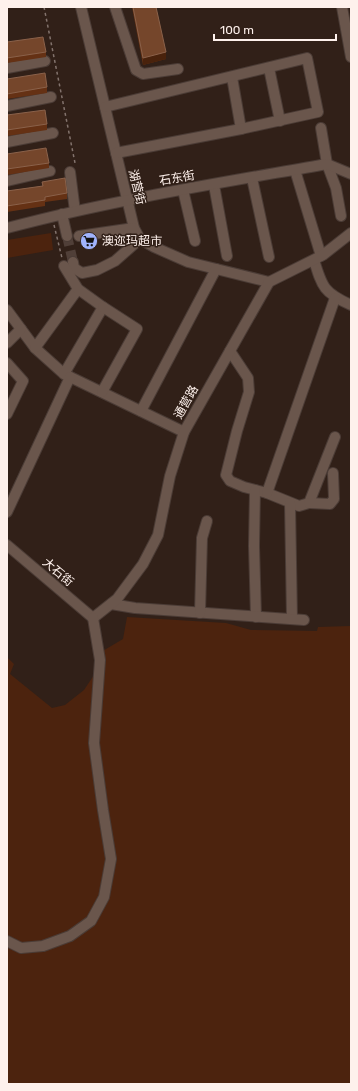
<svg xmlns="http://www.w3.org/2000/svg" width="358" height="1091" viewBox="0 0 358 1091" font-family="Rubik,'Noto Sans SC',sans-serif">
<style>
.green{fill:#4c230e}
.lines{fill:none;stroke-linecap:round;stroke-linejoin:round}
.minor-tunnel{stroke:#503f38;stroke-width:10;stroke-dasharray:10 5;stroke-linecap:butt}
.minor-casing{stroke:#4b3c36;stroke-width:12}
.path{stroke:#83736d;stroke-width:1.5;stroke-dasharray:3 3;stroke-linecap:butt}
.minor{stroke:#6a564c;stroke-width:10}
.wall{fill:#653114}
.shaded-wall{fill:#49220c}
.building{fill:#75462b;stroke:#8a614a}
.labels{text-anchor:middle;dominant-baseline:central;stroke-width:3;stroke-linejoin:round;paint-order:stroke}
.street-label{font-size:12px;fill:#fef1ec;stroke:#312018}
.poi-label{font-size:12px;fill:#fef1ec;stroke:#312018;text-anchor:start}
</style>
<rect width="100%" height="100%" fill="#312018"/>
<g class="green">
<path d="M 51,233 L 53,250 L 7,258 L 7,240 Z"/>
<path d="M 127,617 L 226,623 L 251,630 L 317,631 L 318,627 L 351,626 L 351,1084 L 7,1084 L 7,657 L 14,664 L 10,674 L 52,708 L 65,705 L 84,690 L 94,675 L 96,655 L 123,639 Z"/>
</g>
<g class="lines">
<path class="minor-tunnel" d="M 67,236 L 73,262"/>
<defs>
<g id="minor">
<path d="M 81,7 L 134,228 L 140,239 L 154,247 L 188,262 L 269,282"/>
<path d="M 115,7 L 136,70 L 143,74 L 178,69"/>
<path d="M 342,7 L 351,57"/>
<path d="M 7,68 L 45,61"/>
<path d="M 269,68 L 280,121"/>
<path d="M 232,77 L 241,129"/>
<path d="M 7,106 L 51,97"/>
<path d="M 105,107 L 307,58 L 318,112 L 241,129 L 116,153"/>
<path d="M 321,128 L 327,164 L 336,188 L 341,216"/>
<path d="M 7,142 L 53,133"/>
<path d="M 295,170 L 321,256"/>
<path d="M 70,172 L 75,211"/>
<path d="M 252,178 L 269,257"/>
<path d="M 7,181 L 50,171"/>
<path d="M 214,185 L 227,256"/>
<path d="M 183,190 L 195,241"/>
<path d="M 62,214 L 67,236"/>
<path d="M 7,228 C 112,200 220,183 327,164 L 351,174"/>
<path d="M 79,236 L 134,228"/>
<path d="M 314,260 C 322,287 324,293 351,305"/>
<path d="M 73,262 L 74,268 L 82,273 L 97,270 L 115,261 L 140,239"/>
<path d="M 7,310 L 35,348 L 64,374 L 184,432"/>
<path d="M 7,343 L 21,329"/>
<path d="M 35,348 L 78,289"/>
<path d="M 230,351 L 248,378 L 249,392 L 237,431 L 226,475 L 230,481 L 244,487 L 267,493 L 299,506 L 309,503 L 335,437"/>
<path d="M 7,363 L 23,381 L 7,414"/>
<path d="M 64,374 L 103,307 L 78,289 L 64,266"/>
<path d="M 102,392 L 137,329 L 103,307"/>
<path d="M 141,411 L 216,269"/>
<path d="M 255,490 L 254,546 L 256,617"/>
<path d="M 267,493 L 335,298"/>
<path d="M 290,503 L 292,619"/>
<path d="M 309,503 L 330,504 L 334,499 L 333,473"/>
<path d="M 7,512 L 70,377"/>
<path d="M 7,545 L 93,618"/>
<path d="M 111,604 L 135,608 L 304,620"/>
<path d="M 200,613 L 202,538 L 207,521"/>
<path d="M 93,618 L 117,599 L 143,564 L 158,535 L 170,476 L 184,432 L 269,282 L 323,255 L 351,233"/>
<path d="M 7,941 L 21,948 L 43,946 L 70,936 L 91,921 L 104,897 L 111,859 L 103,810 L 94,743 L 100,660 L 93,618"/>
</g>
</defs>
<use href="#minor" class="minor-casing"/>
<g class="path">
<path d="M 44,7 L 75,163 L 74,165"/>
<path d="M 54,225 L 62,258"/>
</g>
<use href="#minor" class="minor"/>
</g>
<g class="wall">
<path d="M 132,7 L 156,7 L 166,59 L 143,65 Z"/>
<path d="M 7,42 L 46,52 L 46,57 L 7,63 Z"/>
<path d="M 7,79 L 47,87 L 47,93 L 7,99 Z"/>
<path d="M 7,115 L 47,124 L 47,130 L 7,136 Z"/>
<path d="M 7,154 L 49,163 L 49,168 L 7,175 Z"/>
<path d="M 42,182 L 67,193 L 67,199 L 45,202 L 45,206 L 7,212 L 7,191 L 42,186 Z"/>
</g>
<path class="shaded-wall" d="M 166,52 L 166,59 L 143,65 L 143,58 Z"/>
<g class="building">
<path d="M 133,7 L 156,7 L 166,52 L 143,58 Z"/>
<path d="M 43,37 L 46,52 L 7,58 L 7,42 Z"/>
<path d="M 45,73 L 47,87 L 7,94 L 7,79 Z"/>
<path d="M 45,110 L 47,124 L 7,130 L 7,115 Z"/>
<path d="M 46,148 L 49,163 L 7,169 L 7,154 Z"/>
<path d="M 65,178 L 67,193 L 45,197 L 45,200 L 7,206 L 7,191 L 43,186 L 42,182 Z"/>
</g>
<defs>
<symbol id="supermarket-disc" viewBox="-11 -11 22 22"><circle r="9.5" fill="#a0b3fd" stroke="#312018"/><path d="M-6-5.5h2.5l.6 2H6L4.5 2H-2.5L-4.4-4H-6ZM-1.5 3.2a1.3 1.3 0 1 0 .1 0ZM3 3.2a1.3 1.3 0 1 0 .1 0Z" fill="#111"/></symbol>
</defs>
<g fill-rule="evenodd">
<use href="#supermarket-disc" x="79" y="231" width="20" height="20"/>
</g>
<g class="labels">
<g class="street-label">
<text transform="translate(177 178) rotate(-10)">石东街</text>
<text transform="translate(137 187) rotate(76)">湖营街</text>
<text transform="translate(186 402) rotate(-61)">通营路</text>
<text transform="translate(58 572) rotate(40)">大石街</text>
</g>
<g class="poi-label">
<text x="102" y="241">澳迩玛超市</text>
</g>
</g>
<rect width="358" height="1091" fill="none" stroke="#fef1ec" stroke-width="16"/>
<path d="M214 34v6h122v-6" fill="none" stroke="#fef1ec" stroke-width="2"/>
<text x="220" y="34" font-size="12" fill="#fef1ec" stroke="#312018" stroke-width="3" paint-order="stroke">100 m</text>
</svg>
